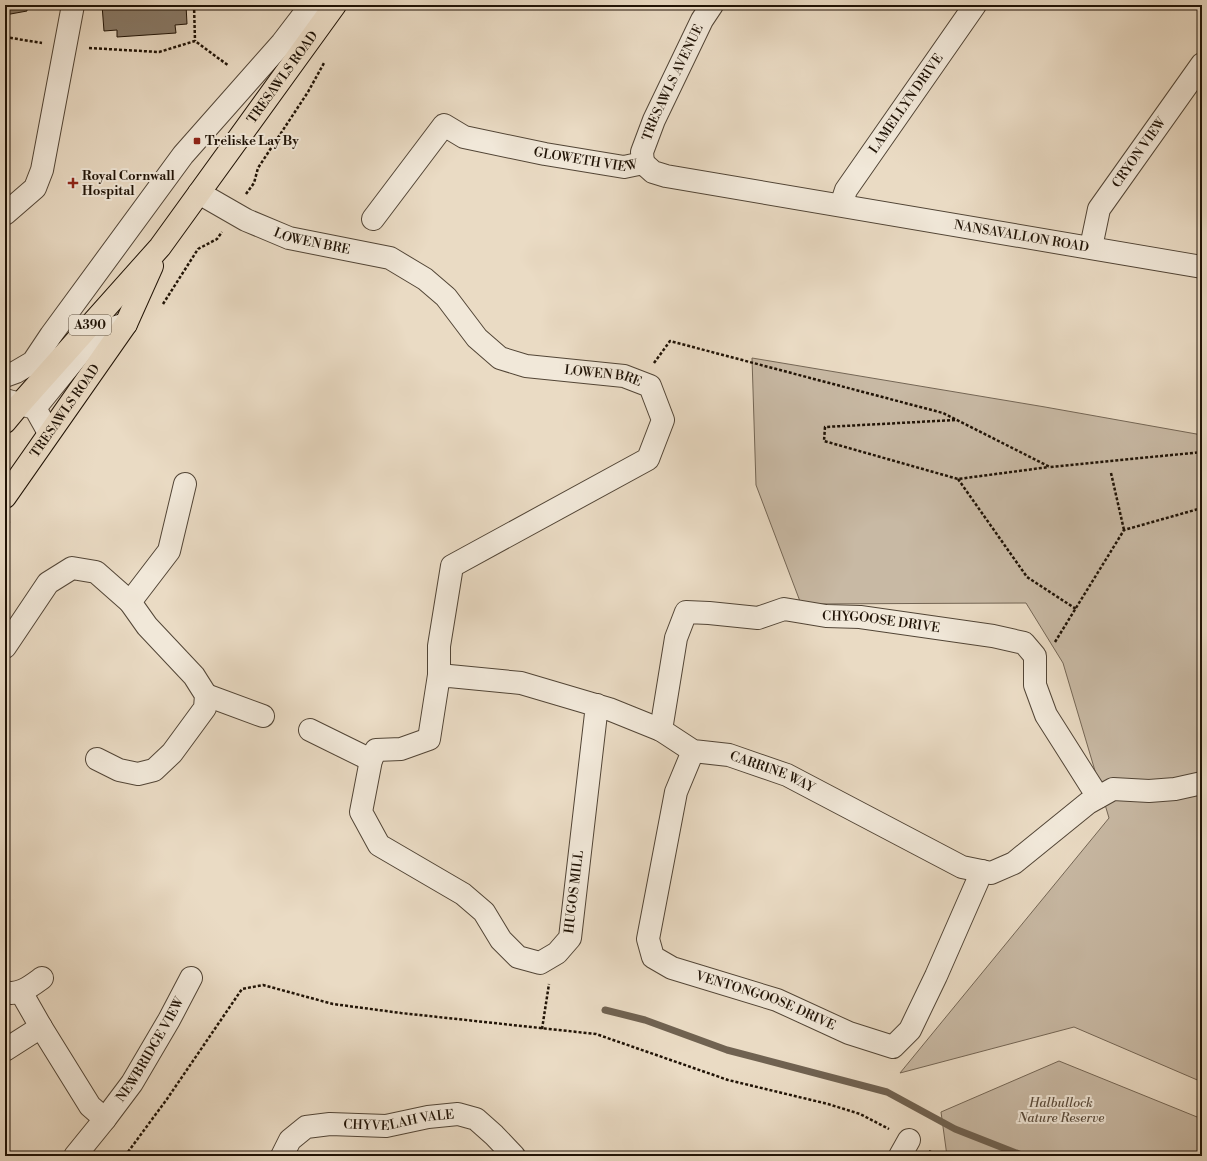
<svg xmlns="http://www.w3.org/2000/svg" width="1207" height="1161" viewBox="0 0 1207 1161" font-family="'Libre Bodoni',serif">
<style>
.green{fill:#c8b9a4;stroke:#746655}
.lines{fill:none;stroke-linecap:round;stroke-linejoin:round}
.stream{stroke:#706251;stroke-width:7}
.building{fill:#897b69;stroke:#201306}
.minor-casing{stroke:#524536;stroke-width:24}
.highway-casing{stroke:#201306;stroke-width:24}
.path{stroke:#201306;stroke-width:2.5;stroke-dasharray:3 2;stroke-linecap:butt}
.minor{stroke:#f1e8d9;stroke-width:22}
.highway{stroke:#eadbc4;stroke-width:22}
.poi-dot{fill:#8f2418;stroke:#f1e8d9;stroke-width:1.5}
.labels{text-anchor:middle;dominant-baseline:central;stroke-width:4;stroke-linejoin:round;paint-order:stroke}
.shield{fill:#f1e8d9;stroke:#5f5345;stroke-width:1}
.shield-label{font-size:12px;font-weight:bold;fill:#201306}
.street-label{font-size:13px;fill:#201306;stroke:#f1e8d9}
.poi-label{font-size:13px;font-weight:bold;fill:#201306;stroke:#f1e8d9;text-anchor:start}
.park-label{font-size:13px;font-style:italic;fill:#5b4d3d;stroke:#f1e8d9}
</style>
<rect width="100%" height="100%" fill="#eadbc4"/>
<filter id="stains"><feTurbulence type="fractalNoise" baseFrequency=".005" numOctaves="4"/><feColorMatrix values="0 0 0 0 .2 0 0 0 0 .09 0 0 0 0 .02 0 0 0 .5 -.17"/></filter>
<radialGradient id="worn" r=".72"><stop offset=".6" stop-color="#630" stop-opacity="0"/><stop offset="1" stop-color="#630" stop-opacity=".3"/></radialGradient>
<g class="green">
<path d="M 752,358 L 1045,407 L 1202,435 L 1202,1082 L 1074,1027 L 900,1073 L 1109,818 L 1063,663 L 1026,603 L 801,604 L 756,485 Z"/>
<path d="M 1059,1061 L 1202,1119 L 1202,1156 L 947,1156 L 941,1112 Z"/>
</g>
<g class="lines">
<path class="stream" d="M 605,1010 L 645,1020 L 727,1050 L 887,1092 L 955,1129 L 1024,1156"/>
</g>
<g class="building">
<path d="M 5,5 L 27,5 L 27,11 L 5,15 Z"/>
<path d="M 102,5 L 186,5 L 187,24 L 175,25 L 176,33 L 117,37 L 117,30 L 104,31 Z"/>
</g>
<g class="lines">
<defs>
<g id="minor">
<path id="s1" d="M 643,163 L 642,152 L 654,120 L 702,20 L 712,5"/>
<path id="s2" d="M 199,193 L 246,220 L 289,238 L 390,258 L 425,279 L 446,297 L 477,338 L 500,358 L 526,366 L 624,376 L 650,386 L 663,420 L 648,459 L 452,566 L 439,646 L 439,675"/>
<path id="s3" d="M 841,205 L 846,190 L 975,5"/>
<path d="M 5,214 L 35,188 L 42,170 L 73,5"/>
<path id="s4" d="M 373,219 L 444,125 L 464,137 L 545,154 L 624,167 L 643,163 L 653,172 L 666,176 L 1202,267"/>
<path id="s5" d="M 1091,247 L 1099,209 L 1202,64"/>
<path d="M 5,376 L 16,372 L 33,362 L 51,335 L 183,155 L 282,43 L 311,5"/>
<path d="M 5,400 L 35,408 L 49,433"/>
<path d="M 35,408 L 96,333 L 126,324"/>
<path d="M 130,602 L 169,551 L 185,484"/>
<path d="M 5,647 L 48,583 L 72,568 L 96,572 L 130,602 L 147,626 L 194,676 L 206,695 L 205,708 L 172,753 L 154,770 L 138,774 L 119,770 L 97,759"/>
<path d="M 206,695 L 263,716"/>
<path id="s6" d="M 597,705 L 570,938 L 557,953 L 540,963 L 518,957 L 501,940 L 484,912 L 463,894 L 379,845 L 361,812 L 371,760 L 376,750 L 401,749 L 429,739 L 439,675 L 521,683 L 609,709 L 661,730 L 693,751 L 729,755 L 787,775 L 962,867 L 991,873 L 1014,863 L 1088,803 L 1113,789 L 1149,791 L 1175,789 L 1202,783"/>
<path d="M 310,730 L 371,760"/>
<path id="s7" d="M 661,730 L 676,638 L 686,612 L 709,613 L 758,618 L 784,609 L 826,616 L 860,617 L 993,636 L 1024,643 L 1035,656 L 1035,685 L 1046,715 L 1098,797"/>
<path id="s8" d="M 693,751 L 676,792 L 648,939 L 653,957 L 672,968 L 777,1000 L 849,1033 L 893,1047 L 910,1030 L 936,976 L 982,871"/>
<path d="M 5,992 C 19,996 31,986 42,978"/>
<path d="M 21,992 L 41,1027"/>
<path d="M 5,1050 L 41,1027 L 90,1106 L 105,1119 L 75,1156"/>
<path id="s9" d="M 105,1119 L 132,1083 L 169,1020 L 191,978"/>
<path id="s10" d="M 282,1156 L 290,1140 L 306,1127 L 330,1124 L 386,1126 L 428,1117 L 458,1114 L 476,1119 L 494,1135 L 514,1156"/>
<path d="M 900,1156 L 909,1140"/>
</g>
<g id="highway">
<path id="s11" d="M 5,422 L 20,404 L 160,247 L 335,5"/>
<path id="s12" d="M 5,497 L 126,324 L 152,266"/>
</g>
</defs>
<use href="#minor" class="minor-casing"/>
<use href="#highway" class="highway-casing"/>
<g class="path">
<path d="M 194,5 L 195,41"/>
<path d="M 5,37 L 42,43"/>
<path d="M 89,48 L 159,52 L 195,41 L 229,66"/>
<path d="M 246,194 L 254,183 L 258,168 L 308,92 L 324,63"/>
<path d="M 163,304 L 198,249 L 217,239 L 222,232"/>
<path d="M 654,363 L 670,341 L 943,413 L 1050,467 L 1202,452"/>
<path d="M 955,420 L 825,427 L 824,441 L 958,479 L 1049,467"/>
<path d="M 1111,473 L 1124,530"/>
<path d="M 958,479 L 1027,577 L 1076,609"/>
<path d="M 5,528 L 10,520"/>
<path d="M 1055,642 L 1124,530 L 1202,508"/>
<path d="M 542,1029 L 549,984"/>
<path d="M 929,1151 L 939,1156"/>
<path d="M 125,1156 L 167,1099 L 242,989 L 263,985 L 333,1004 L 401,1013 L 596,1034 L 728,1080 L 828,1104 L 860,1114 L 889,1129"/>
</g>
<use href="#minor" class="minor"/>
<use href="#highway" class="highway"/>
</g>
<g class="poi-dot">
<rect x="193" y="137" width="8" height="8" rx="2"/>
<path d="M71 177h4v4h4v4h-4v4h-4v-4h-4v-4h4z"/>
</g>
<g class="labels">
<rect class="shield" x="69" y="315" width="42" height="20" rx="3"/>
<g class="shield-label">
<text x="90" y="325">A390</text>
</g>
<g class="street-label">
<text stroke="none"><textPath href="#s11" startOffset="443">TRESAWLS ROAD</textPath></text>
<text stroke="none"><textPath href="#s1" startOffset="87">TRESAWLS AVENUE</textPath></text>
<text stroke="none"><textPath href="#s3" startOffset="121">LAMELLYN DRIVE</textPath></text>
<text stroke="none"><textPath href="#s5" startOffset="108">CRYON VIEW</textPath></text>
<text stroke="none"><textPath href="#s4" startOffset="265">GLOWETH VIEW</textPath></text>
<text stroke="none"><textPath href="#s4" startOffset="711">NANSAVALLON ROAD</textPath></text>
<text stroke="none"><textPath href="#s2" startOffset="124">LOWEN BRE</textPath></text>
<text stroke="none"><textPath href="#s2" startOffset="459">LOWEN BRE</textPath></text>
<text stroke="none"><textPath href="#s12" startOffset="105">TRESAWLS ROAD</textPath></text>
<text stroke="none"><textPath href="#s7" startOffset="319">CHYGOOSE DRIVE</textPath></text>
<text stroke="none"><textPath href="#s6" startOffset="1051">CARRINE WAY</textPath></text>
<text transform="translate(574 892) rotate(-83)">HUGOS MILL</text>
<text stroke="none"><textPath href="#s8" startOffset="334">VENTONGOOSE DRIVE</textPath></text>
<text stroke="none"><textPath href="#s9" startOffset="83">NEWBRIDGE VIEW</textPath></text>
<text stroke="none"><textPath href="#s10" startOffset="132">CHYVELAH VALE</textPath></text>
</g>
<g class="poi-label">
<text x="205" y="141">Treliske Lay By</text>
<text x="82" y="176">Royal Cornwall<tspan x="82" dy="15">Hospital</tspan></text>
</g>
<g class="park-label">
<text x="1061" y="1103">Halbullock<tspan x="1061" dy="15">Nature Reserve</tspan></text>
</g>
</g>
<rect width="1207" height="1161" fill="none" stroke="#eadbc4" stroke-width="20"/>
<rect x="6" y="6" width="1195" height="1149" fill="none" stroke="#201306" stroke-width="2"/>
<rect x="10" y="10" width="1187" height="1141" fill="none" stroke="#201306"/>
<rect width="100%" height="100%" filter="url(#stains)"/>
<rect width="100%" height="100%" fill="url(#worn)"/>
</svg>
